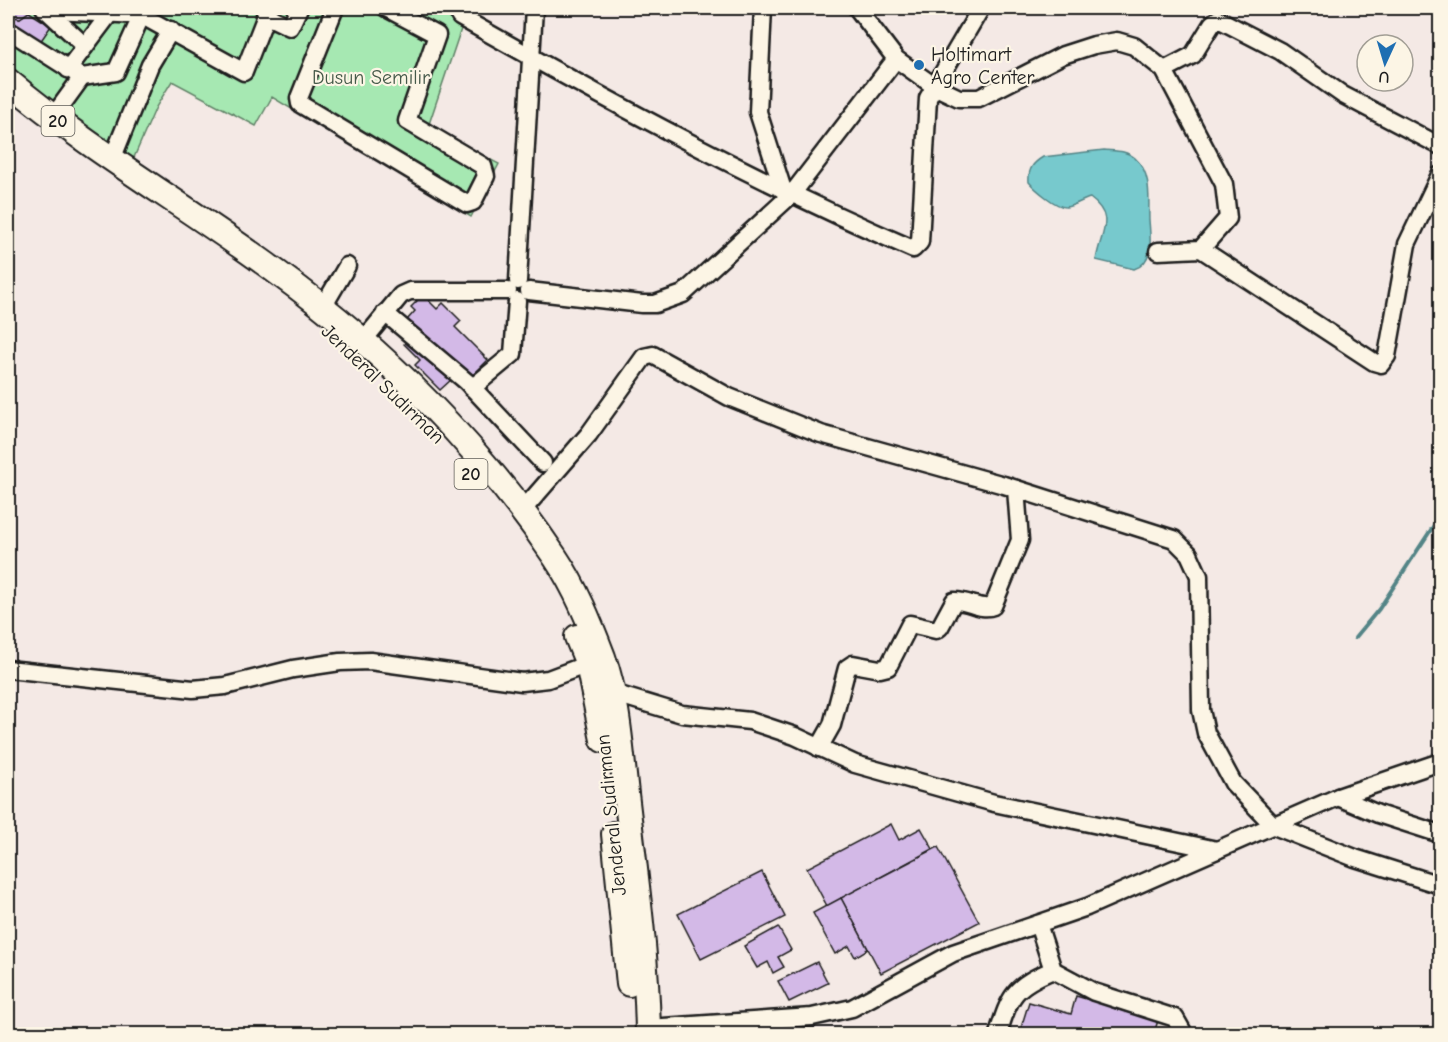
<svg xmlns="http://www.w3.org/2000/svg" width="1448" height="1042" viewBox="0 0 1448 1042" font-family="'Comic Neue',sans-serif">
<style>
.green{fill:#a6e8b2;stroke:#618267;stroke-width:1.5}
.water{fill:#77c9cd;stroke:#538486;stroke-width:1.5}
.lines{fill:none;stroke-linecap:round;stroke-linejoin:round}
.stream{stroke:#538486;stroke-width:4}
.building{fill:#d3b9e7;stroke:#1c1c1c;stroke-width:1.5}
.minor-casing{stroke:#1c1c1c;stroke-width:21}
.highway-casing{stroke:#1c1c1c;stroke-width:28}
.minor{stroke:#fcf5e5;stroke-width:16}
.highway{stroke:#fcf5e5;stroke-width:24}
.poi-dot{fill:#1f6fb2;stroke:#fcf5e5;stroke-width:2}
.labels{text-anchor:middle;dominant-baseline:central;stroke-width:4.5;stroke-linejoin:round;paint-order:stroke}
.shield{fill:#fcf5e5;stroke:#5f5d58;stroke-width:1.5}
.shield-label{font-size:18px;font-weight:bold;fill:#1c1c1c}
.poi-label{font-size:20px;fill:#1c1c1c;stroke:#fcf5e5;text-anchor:start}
.park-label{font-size:20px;fill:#455949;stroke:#fcf5e5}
.street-label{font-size:20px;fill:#1c1c1c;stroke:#fcf5e5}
</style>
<rect width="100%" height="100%" fill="#f4e9e5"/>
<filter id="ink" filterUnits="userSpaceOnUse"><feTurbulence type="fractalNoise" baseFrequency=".0167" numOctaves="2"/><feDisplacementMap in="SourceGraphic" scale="12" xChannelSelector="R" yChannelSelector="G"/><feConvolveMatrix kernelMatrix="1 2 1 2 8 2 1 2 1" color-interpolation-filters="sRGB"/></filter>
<g filter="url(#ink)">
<path class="green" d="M 8,8 L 436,8 L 463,23 L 428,127 L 499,164 L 471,217 L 272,97 L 256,126 L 172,81 L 156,107 L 132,162 L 24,83 L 8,67 Z"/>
<path class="water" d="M 1104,150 C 1116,151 1126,150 1135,158 C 1153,174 1148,200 1149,220 C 1150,236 1155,263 1134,269 L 1096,260 C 1100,233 1117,218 1090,198 C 1082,200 1074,206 1066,207 C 1057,208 1035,189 1029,182 C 1028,169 1033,163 1043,157 Z"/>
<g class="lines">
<path class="stream" d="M 1355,638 L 1379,609 L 1440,516"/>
</g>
<g class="building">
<path d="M 8,8 L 14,17 L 20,18 L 29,12 L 51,26 L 38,45 L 8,25 Z"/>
<path d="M 9,8 L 34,8 L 20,18 L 14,17 Z"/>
<path d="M 423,295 L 437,309 L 443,303 L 461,321 L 455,327 L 488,360 L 468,380 L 452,379 L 440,390 L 415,365 L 420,360 L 404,344 L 418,330 L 407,320 L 415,311 L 411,307 Z"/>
<path d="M 891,824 L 899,840 L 921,828 L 933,849 L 827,906 L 807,868 Z"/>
<path d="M 938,847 L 979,922 L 881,973 L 841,898 Z"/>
<path d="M 762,872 L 785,917 L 701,959 L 678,914 Z"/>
<path d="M 841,898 L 868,949 L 855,957 L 849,946 L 835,954 L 813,913 Z"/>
<path d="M 778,927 L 791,950 L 778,957 L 784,967 L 773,973 L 768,962 L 757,968 L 744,946 Z"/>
<path d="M 817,962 L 828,983 L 789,1002 L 778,981 Z"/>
<path d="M 8,975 L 13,975 L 11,1021 L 8,1021 Z"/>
<path d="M 1076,996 L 1158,1020 L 1154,1034 L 1019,1034 L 1029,1002 L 1071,1014 Z"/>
</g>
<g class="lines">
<defs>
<g id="minor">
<path d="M 44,8 L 85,46"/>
<path d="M 46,8 L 52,11 L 141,15 L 244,72 L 269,8"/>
<path d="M 335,8 L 299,98 L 300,104 L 467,204 L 473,202 L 486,176 L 483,166 L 407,121 L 437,35 L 386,8"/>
<path d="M 462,8 L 460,17 C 608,101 757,182 913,249 L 920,242 L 928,98 L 981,8"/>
<path d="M 763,8 L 758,112 L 783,190"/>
<path d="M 857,8 L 896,59 L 934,86 L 959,98 L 979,98 L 1063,55 L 1094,45 L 1117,41 L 1134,46 L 1164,70 L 1224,184 L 1228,218 L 1201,249"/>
<path d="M 265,15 L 290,27 L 299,8"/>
<path d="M 8,30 L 82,77 L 116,72 L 145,8"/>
<path d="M 68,69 L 114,8"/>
<path d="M 1164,70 L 1193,55 L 1212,24 L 1218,19 L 1280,51 L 1343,95 L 1440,146"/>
<path d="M 53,117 L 82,77"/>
<path d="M 113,157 L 150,65 L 171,30"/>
<path d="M 1158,251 L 1201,249 L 1374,362 L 1381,364 L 1387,356 L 1407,244 L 1440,175"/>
<path d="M 518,281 L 534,8"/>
<path d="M 529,291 L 642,304 L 655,304 L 683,294 L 792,194 L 896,59"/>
<path d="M 323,307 L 347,266"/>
<path d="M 385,313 L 467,382 L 543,463"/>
<path d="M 363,341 L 401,295 L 410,291 L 508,291"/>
<path d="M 472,388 L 513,354 L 517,301"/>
<path d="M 522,511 L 589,434 L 644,357 L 653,355 L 729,397 L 821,434 L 1004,485 L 1174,539 L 1189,554 L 1199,576 L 1201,710 L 1206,733 L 1233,783 L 1274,826 L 1355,858 L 1440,885"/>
<path d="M 8,669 L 193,689 L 225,686 L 293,669 L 340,662 L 370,661 L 522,682 L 548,679 L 588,664"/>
<path d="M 613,693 L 682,714 L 750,721 L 795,736 L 855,764 L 994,803 L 1217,850"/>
<path d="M 819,748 L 832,725 L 847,668 L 853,664 L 880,669 L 888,667 L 910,624 L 936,630 L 940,627 L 954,601 C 968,600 981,611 993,606 L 1020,540 L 1016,489"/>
<path d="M 1338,797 L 1378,814 L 1440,834"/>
<path d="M 1038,924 L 1053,970 L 1094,992 L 1175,1018 L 1184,1034"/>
<path d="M 648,1028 L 812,1017 L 852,1008 L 953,953 L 1087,907 L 1338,797 L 1440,762"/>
<path d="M 998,1034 C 1010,995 1014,986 1053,970"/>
</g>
<g id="highway">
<path d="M 8,81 C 92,152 189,207 278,273 C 384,350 482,448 555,557 C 576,588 590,623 603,657 C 619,703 621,754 627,802 C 636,879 647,957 648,1034"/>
<path d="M 577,637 L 588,664 L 603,740"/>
<path d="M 614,834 L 629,984"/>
</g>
</defs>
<use href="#minor" class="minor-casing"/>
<use href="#highway" class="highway-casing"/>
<use href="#minor" class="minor"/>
<use href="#highway" class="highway"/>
</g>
</g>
<circle class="poi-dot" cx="919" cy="65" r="6"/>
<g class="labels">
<g class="shield">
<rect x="41.5" y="106" width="33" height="30" rx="4.5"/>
<rect x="454.5" y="459" width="33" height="30" rx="4.5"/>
</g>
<g class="shield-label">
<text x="58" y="121">20</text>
<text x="471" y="474">20</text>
</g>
<g class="poi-label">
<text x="931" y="54">Holtimart<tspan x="931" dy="23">Agro Center</tspan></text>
</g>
<g class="park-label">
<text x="371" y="77">Dusun Semilir</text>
</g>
<g class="street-label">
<text transform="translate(383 384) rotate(44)">Jenderal Sudirman</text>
<text transform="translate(611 815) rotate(-96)">Jenderal Sudirman</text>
</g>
</g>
<rect width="1448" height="1042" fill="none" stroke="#fcf5e5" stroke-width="30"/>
<rect x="15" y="15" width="1418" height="1012" fill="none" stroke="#1c1c1c" stroke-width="2" filter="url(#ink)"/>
<g transform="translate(1385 63) rotate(184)"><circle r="28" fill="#fcf5e5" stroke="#a29e95" stroke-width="1.5"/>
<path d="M0-4.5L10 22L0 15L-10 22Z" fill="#1f6fb2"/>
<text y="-9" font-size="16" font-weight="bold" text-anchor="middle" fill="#1c1c1c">U</text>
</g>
</svg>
